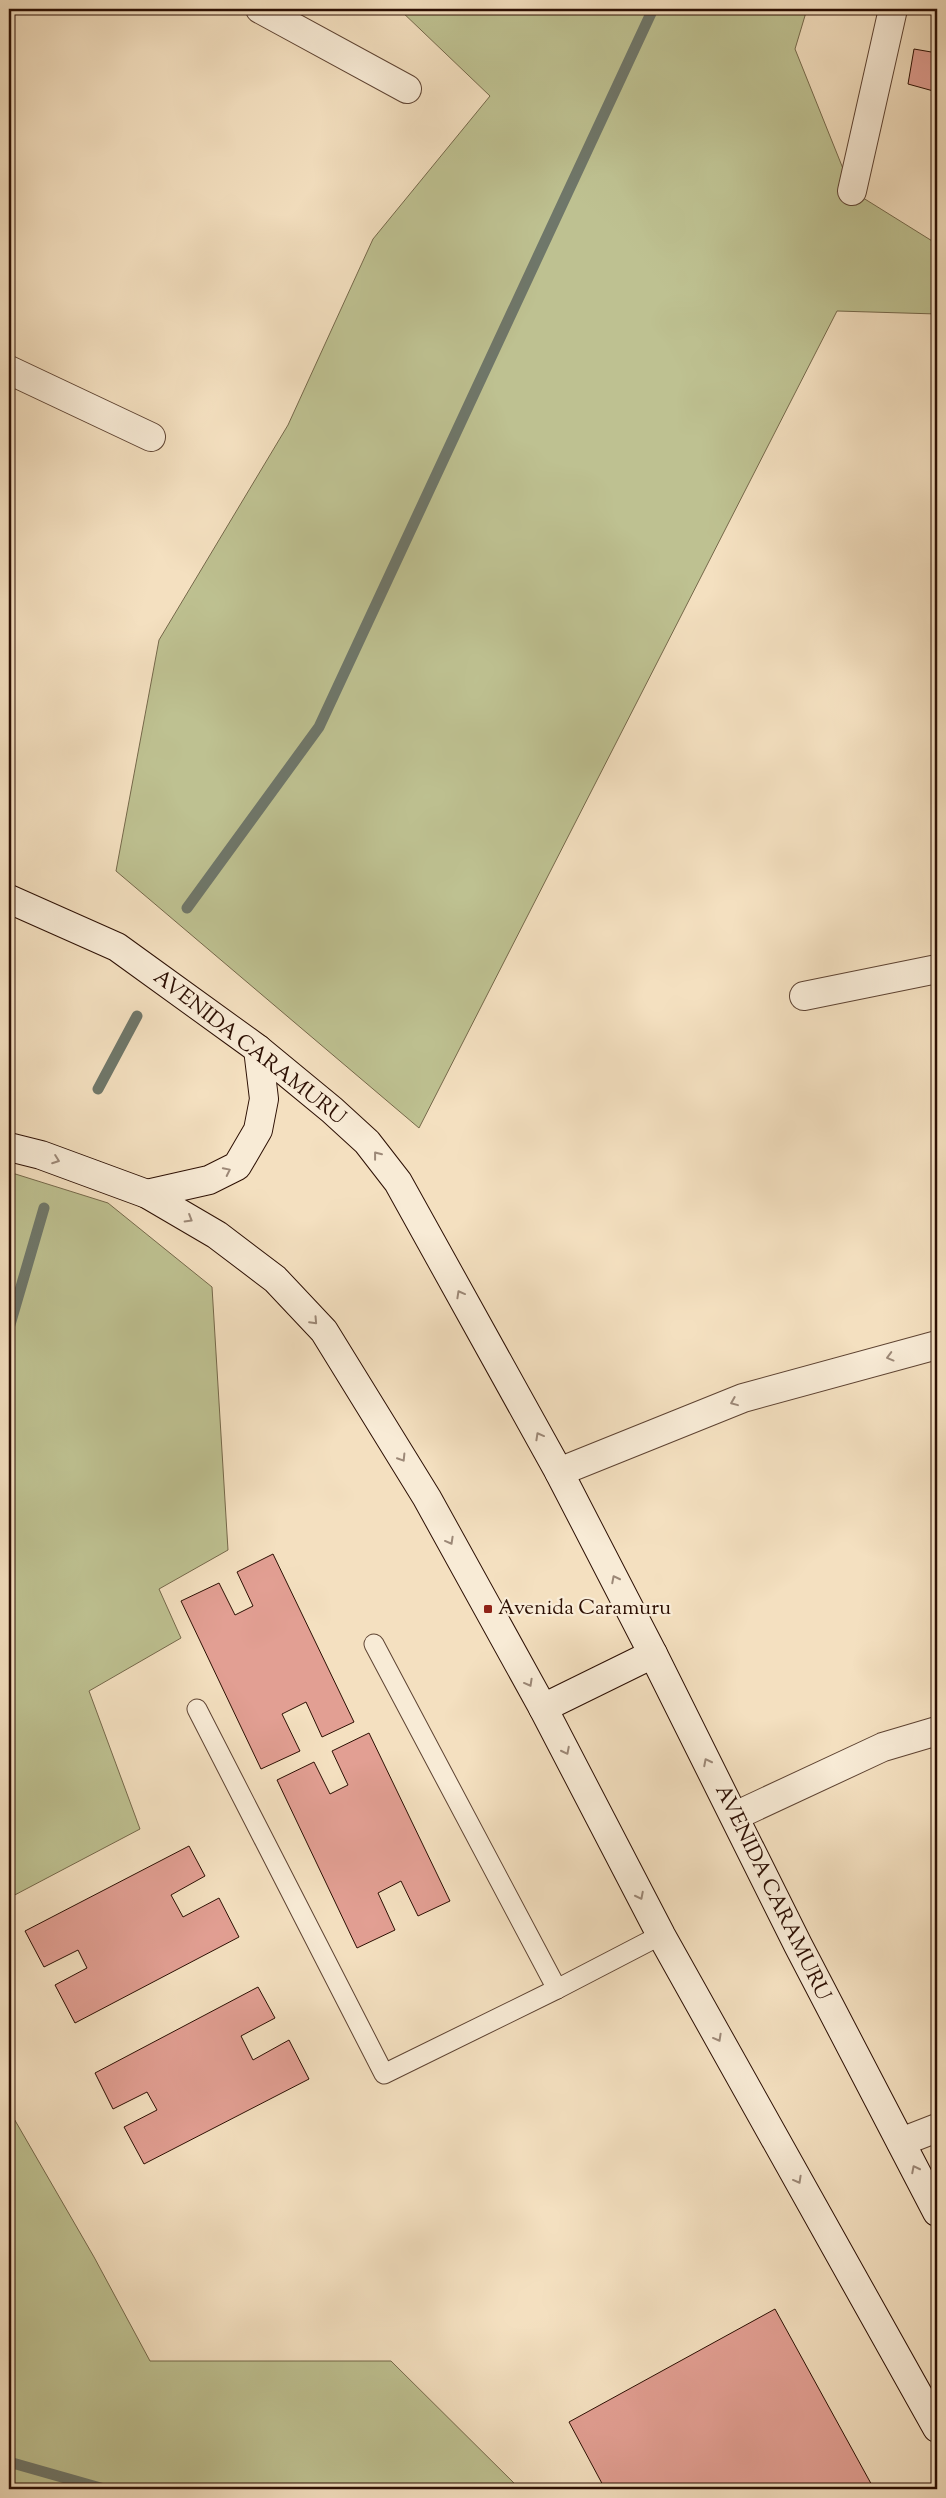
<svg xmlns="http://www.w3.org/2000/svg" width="946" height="2498" viewBox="0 0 946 2498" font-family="'Sorts Mill Goudy',serif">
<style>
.green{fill:#bec191;stroke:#75684a}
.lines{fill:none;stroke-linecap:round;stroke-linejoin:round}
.stream{stroke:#6f776a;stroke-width:11}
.building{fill:#e29f93;stroke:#2c0f03}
.lane-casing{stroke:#5e4332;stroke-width:21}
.street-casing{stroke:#5e4332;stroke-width:30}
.secondary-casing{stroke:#2c0f03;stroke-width:30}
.lane{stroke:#f8ebd6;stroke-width:19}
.street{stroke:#f8ebd6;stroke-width:28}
.secondary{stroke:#f8ebd6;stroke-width:28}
.oneway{stroke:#9c8877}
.poi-dot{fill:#8f2418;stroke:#f8ebd6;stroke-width:2}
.labels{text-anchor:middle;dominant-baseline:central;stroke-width:4.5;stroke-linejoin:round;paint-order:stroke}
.street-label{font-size:21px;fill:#2c0f03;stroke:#f8ebd6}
.poi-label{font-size:21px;fill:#2c0f03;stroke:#f8ebd6;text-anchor:start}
</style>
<rect width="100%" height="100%" fill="#f4e0c0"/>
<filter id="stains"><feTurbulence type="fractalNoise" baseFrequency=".004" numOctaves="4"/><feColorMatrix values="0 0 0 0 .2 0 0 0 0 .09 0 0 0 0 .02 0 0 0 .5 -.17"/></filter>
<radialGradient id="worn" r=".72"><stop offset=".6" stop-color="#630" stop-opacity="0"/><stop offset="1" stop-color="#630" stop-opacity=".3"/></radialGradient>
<g class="green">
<path d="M 399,9 L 807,9 L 795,49 L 852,191 L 937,244 L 937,314 L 837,311 L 419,1128 L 116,871 L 159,640 L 288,425 L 373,239 L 490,96 Z"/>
<path d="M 9,1172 L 108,1203 L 212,1287 L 228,1550 L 159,1589 L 181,1638 L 89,1691 L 140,1829 L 9,1898 Z"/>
<path d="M 9,2110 L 94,2257 L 150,2361 L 391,2361 L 520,2489 L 9,2489 Z"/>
</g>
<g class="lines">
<g class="stream">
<path d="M 187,908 L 319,727 L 653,9"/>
<path d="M 98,1089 L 137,1016"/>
<path d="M 9,1328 L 44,1208"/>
<path d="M 9,2462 L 104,2489"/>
</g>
</g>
<g class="building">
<path d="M 914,49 L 937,53 L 937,92 L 908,84 Z"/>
<path d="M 273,1554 L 354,1722 L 322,1737 L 306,1702 L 282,1714 L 300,1751 L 261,1769 L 181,1601 L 219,1583 L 235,1615 L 253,1606 L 237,1572 Z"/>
<path d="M 369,1733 L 450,1901 L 418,1916 L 401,1881 L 378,1893 L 395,1930 L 357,1948 L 277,1780 L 314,1762 L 330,1794 L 348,1785 L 332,1751 Z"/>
<path d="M 189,1846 L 205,1876 L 171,1895 L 183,1917 L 219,1898 L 239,1937 L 75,2023 L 55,1985 L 87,1968 L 78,1950 L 44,1967 L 25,1931 Z"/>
<path d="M 258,1987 L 275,2018 L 241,2036 L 253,2060 L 289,2040 L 309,2079 L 144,2164 L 124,2127 L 157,2110 L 147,2092 L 113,2109 L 95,2073 Z"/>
<path d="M 775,2309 L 874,2489 L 605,2489 L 569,2422 Z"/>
</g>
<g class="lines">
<defs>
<g id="lane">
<path d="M 374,1644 L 557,1989"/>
<path d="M 197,1709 L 384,2074 L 557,1989 L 661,1935"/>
</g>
<g id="street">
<path d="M 260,9 L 407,89"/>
<path d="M 852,191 L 893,9"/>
<path d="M 9,370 L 151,437"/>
<path d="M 804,996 L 937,969"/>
<path d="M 559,1472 L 743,1398 L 937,1345"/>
<path d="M 735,1816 L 883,1747 L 937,1731"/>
<path d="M 901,2142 L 937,2128"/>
</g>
<g id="secondary">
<path d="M 9,899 L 117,947 L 258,1049 L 332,1110 L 367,1142 L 398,1182 L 559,1472 L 653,1654 L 798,1945 L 937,2212"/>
<path d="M 9,1147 L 41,1155 L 147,1194 L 217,1235 L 275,1279 L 324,1331 L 427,1498 L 543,1708 L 661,1935 L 937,2428"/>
<path d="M 147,1194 L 209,1180 L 237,1166 L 258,1130 L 264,1099 L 258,1049"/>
<path d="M 543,1708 L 653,1654"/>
</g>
</defs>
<use href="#lane" class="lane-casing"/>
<use href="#street" class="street-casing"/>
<use href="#secondary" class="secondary-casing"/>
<use href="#lane" class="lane"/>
<use href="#street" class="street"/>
<use href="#secondary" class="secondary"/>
</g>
<defs><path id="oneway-chevron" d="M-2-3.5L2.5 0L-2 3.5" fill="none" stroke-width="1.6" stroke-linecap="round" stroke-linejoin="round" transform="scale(1.25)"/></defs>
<g class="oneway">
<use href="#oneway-chevron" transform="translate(377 1155) rotate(-128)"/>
<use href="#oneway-chevron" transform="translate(56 1160) rotate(20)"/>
<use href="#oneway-chevron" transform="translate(227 1171) rotate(-26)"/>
<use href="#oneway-chevron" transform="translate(189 1219) rotate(31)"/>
<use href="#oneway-chevron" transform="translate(460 1294) rotate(-119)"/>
<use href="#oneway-chevron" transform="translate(314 1321) rotate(47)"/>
<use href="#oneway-chevron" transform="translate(890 1357) rotate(165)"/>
<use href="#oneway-chevron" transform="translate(734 1402) rotate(158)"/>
<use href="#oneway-chevron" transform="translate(539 1436) rotate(-119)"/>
<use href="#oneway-chevron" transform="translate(402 1458) rotate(58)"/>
<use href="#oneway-chevron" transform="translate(450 1541) rotate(61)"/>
<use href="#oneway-chevron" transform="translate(615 1579) rotate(-117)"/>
<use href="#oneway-chevron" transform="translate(529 1683) rotate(61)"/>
<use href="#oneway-chevron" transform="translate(566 1751) rotate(63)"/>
<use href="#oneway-chevron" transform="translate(707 1762) rotate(-117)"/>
<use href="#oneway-chevron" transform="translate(640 1896) rotate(63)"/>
<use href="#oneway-chevron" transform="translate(718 2038) rotate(61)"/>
<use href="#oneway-chevron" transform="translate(915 2169) rotate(-117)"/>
<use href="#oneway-chevron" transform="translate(798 2180) rotate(61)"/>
</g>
<rect class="poi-dot" x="483" y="1604" width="10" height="10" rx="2.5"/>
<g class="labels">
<g class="street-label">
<text transform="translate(249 1048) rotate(38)">AVENIDA CARAMURU</text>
<text transform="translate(772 1893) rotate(64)">AVENIDA CARAMURU</text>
</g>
<g class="poi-label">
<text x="498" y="1609">Avenida Caramuru</text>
</g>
</g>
<rect width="946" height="2498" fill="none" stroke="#f4e0c0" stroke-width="30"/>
<rect x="10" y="10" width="926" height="2478" fill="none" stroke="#2c0f03" stroke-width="2.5"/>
<rect x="15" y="15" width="916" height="2468" fill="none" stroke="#2c0f03"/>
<rect width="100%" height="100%" filter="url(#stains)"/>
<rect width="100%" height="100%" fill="url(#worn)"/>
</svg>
